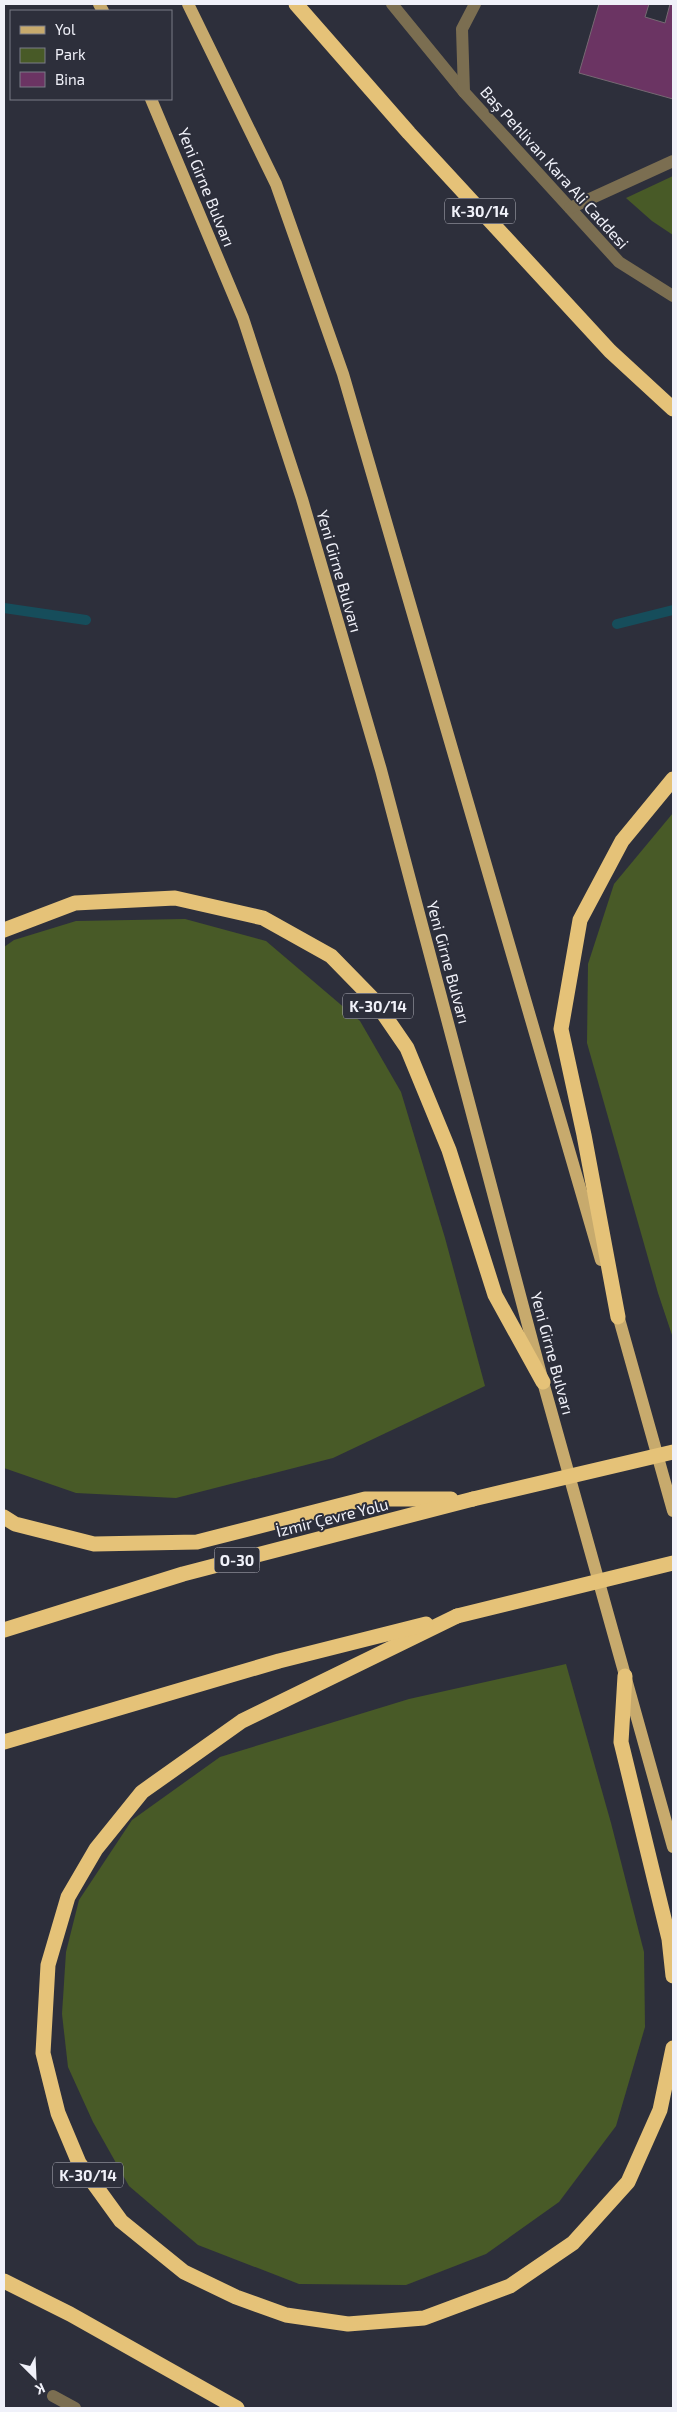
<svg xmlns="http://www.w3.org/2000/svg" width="677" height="2412" viewBox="0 0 677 2412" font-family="'Exo 2',sans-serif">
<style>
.green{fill:#485a27}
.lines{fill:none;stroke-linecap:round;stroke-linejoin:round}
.stream{stroke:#164d5b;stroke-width:10}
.building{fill:#6b3463;stroke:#766973}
.minor{stroke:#7b6e51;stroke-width:12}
.major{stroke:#c7aa6d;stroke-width:12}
.highway{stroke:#e5c278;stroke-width:15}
.highway-bridge{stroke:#e5c278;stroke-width:15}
.labels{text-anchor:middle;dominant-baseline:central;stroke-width:4;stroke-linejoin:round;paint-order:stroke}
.shield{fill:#2d2f3b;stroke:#b6b7c0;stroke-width:1}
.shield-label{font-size:15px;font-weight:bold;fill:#f0f1f9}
.street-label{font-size:16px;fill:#f0f1f9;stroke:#2d2f3b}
</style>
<rect width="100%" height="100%" fill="#2d2f3b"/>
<g class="green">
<path d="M 673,176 L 673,235 L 652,221 L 626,198 Z"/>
<path d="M 673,813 L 673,1338 L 658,1293 L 587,1043 L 588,964 L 614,884 Z"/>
<path d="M 185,919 L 266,941 L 360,1021 L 401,1092 L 445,1238 L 485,1386 L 333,1458 L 176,1498 L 76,1493 L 4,1468 L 4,947 L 14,940 L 76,921 Z"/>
<path d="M 566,1664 L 611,1823 L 644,1952 L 645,2027 L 616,2126 L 559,2202 L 486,2254 L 406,2285 L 299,2284 L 198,2245 L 129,2186 L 93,2122 L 68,2067 L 62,2014 L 66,1952 L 79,1900 L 132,1820 L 220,1757 L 409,1699 Z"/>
</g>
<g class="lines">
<g class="stream">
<path d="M 4,608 L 86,620"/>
<path d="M 617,624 L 673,610"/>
</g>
</g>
<path class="building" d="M 599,4 L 649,4 L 645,17 L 665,23 L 670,4 L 673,4 L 673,99 L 579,73 Z"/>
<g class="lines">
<g class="minor">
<path d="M 392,4 L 464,92"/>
<path d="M 475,4 L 462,29 L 464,92 L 619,262 L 673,296"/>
<path d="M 570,208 L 673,161"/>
<path d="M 53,2396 L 75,2408"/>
</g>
<g class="major">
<path d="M 99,4 L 103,11"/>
<path d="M 188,4 L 276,184 L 343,374 L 601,1260"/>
<path d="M 151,99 L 243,318 L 302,499 L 381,770 L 543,1382 L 673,1847"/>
<path d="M 616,1308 L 673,1511"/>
</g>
<g class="highway">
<path d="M 296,4 L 409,133 L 610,351 L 673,409"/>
<path d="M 4,930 L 75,903 L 175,898 L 263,918 L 331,956 L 374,1000 L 407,1048 L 449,1150 L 495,1295 L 543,1382"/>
<path d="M 618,1317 L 584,1135 L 561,1029 L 580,920 L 622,841 L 673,779"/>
<path d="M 4,1517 L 15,1524 L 94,1544 L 197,1542 L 365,1499 L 451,1499"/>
<path d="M 457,1616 L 242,1721 L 142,1792 L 96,1849 L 68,1897 L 48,1965 L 43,2053 L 58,2113 L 79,2163 L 121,2221 L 184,2272 L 236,2297 L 286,2315 L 348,2324 L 424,2318 L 510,2286 L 573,2243 L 628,2182 L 660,2110 L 673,2048"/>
<path d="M 4,1630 L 183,1574 L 473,1499"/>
<path d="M 625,1676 L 621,1742 L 669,1939 L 673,1976"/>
<path d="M 4,1742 L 279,1661 L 426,1624"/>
<path d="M 4,2281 L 70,2314 L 237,2408"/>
</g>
<g class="highway-bridge">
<path d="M 473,1499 L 673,1452"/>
<path d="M 457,1616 L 673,1563"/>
</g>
</g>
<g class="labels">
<g class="shield">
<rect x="445" y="198.5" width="70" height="25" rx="4"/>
<rect x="343" y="993.5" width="70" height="25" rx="4"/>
<rect x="214.5" y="1547.5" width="45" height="25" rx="4"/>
<rect x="53" y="2162.5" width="70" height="25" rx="4"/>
</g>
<g class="shield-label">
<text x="480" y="211">K-30/14</text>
<text x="378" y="1006">K-30/14</text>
<text x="237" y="1560">O-30</text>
<text x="88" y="2175">K-30/14</text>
</g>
<g class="street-label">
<text transform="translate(555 167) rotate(48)">Baş Pehlivan Kara Ali Caddesi</text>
<text transform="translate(207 187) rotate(68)">Yeni Girne Bulvarı</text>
<text transform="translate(340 571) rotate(74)">Yeni Girne Bulvarı</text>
<text transform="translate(449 962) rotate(75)">Yeni Girne Bulvarı</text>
<text transform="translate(553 1353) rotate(75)">Yeni Girne Bulvarı</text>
<text transform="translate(332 1517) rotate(-14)">İzmir Çevre Yolu</text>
</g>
</g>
<rect width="677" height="2412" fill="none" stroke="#f0f1f9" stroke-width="10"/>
<rect x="10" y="10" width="162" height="90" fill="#2d2f3b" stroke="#7b7d87"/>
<rect x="20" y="26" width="25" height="8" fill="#c7aa6d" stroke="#7b7d87"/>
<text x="55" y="35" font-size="15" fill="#f0f1f9">Yol</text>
<rect x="20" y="48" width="25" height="15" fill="#485a27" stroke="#7b7d87"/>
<text x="55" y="60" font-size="15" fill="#f0f1f9">Park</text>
<rect x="20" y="72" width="25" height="15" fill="#6b3463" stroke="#7b7d87"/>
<text x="55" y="85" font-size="15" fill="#f0f1f9">Bina</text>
<g transform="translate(35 2377) rotate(156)" stroke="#2d2f3b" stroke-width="4" paint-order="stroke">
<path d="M0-4L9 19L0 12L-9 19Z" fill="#f0f1f9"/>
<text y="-8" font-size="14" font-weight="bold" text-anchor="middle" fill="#f0f1f9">K</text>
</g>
</svg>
